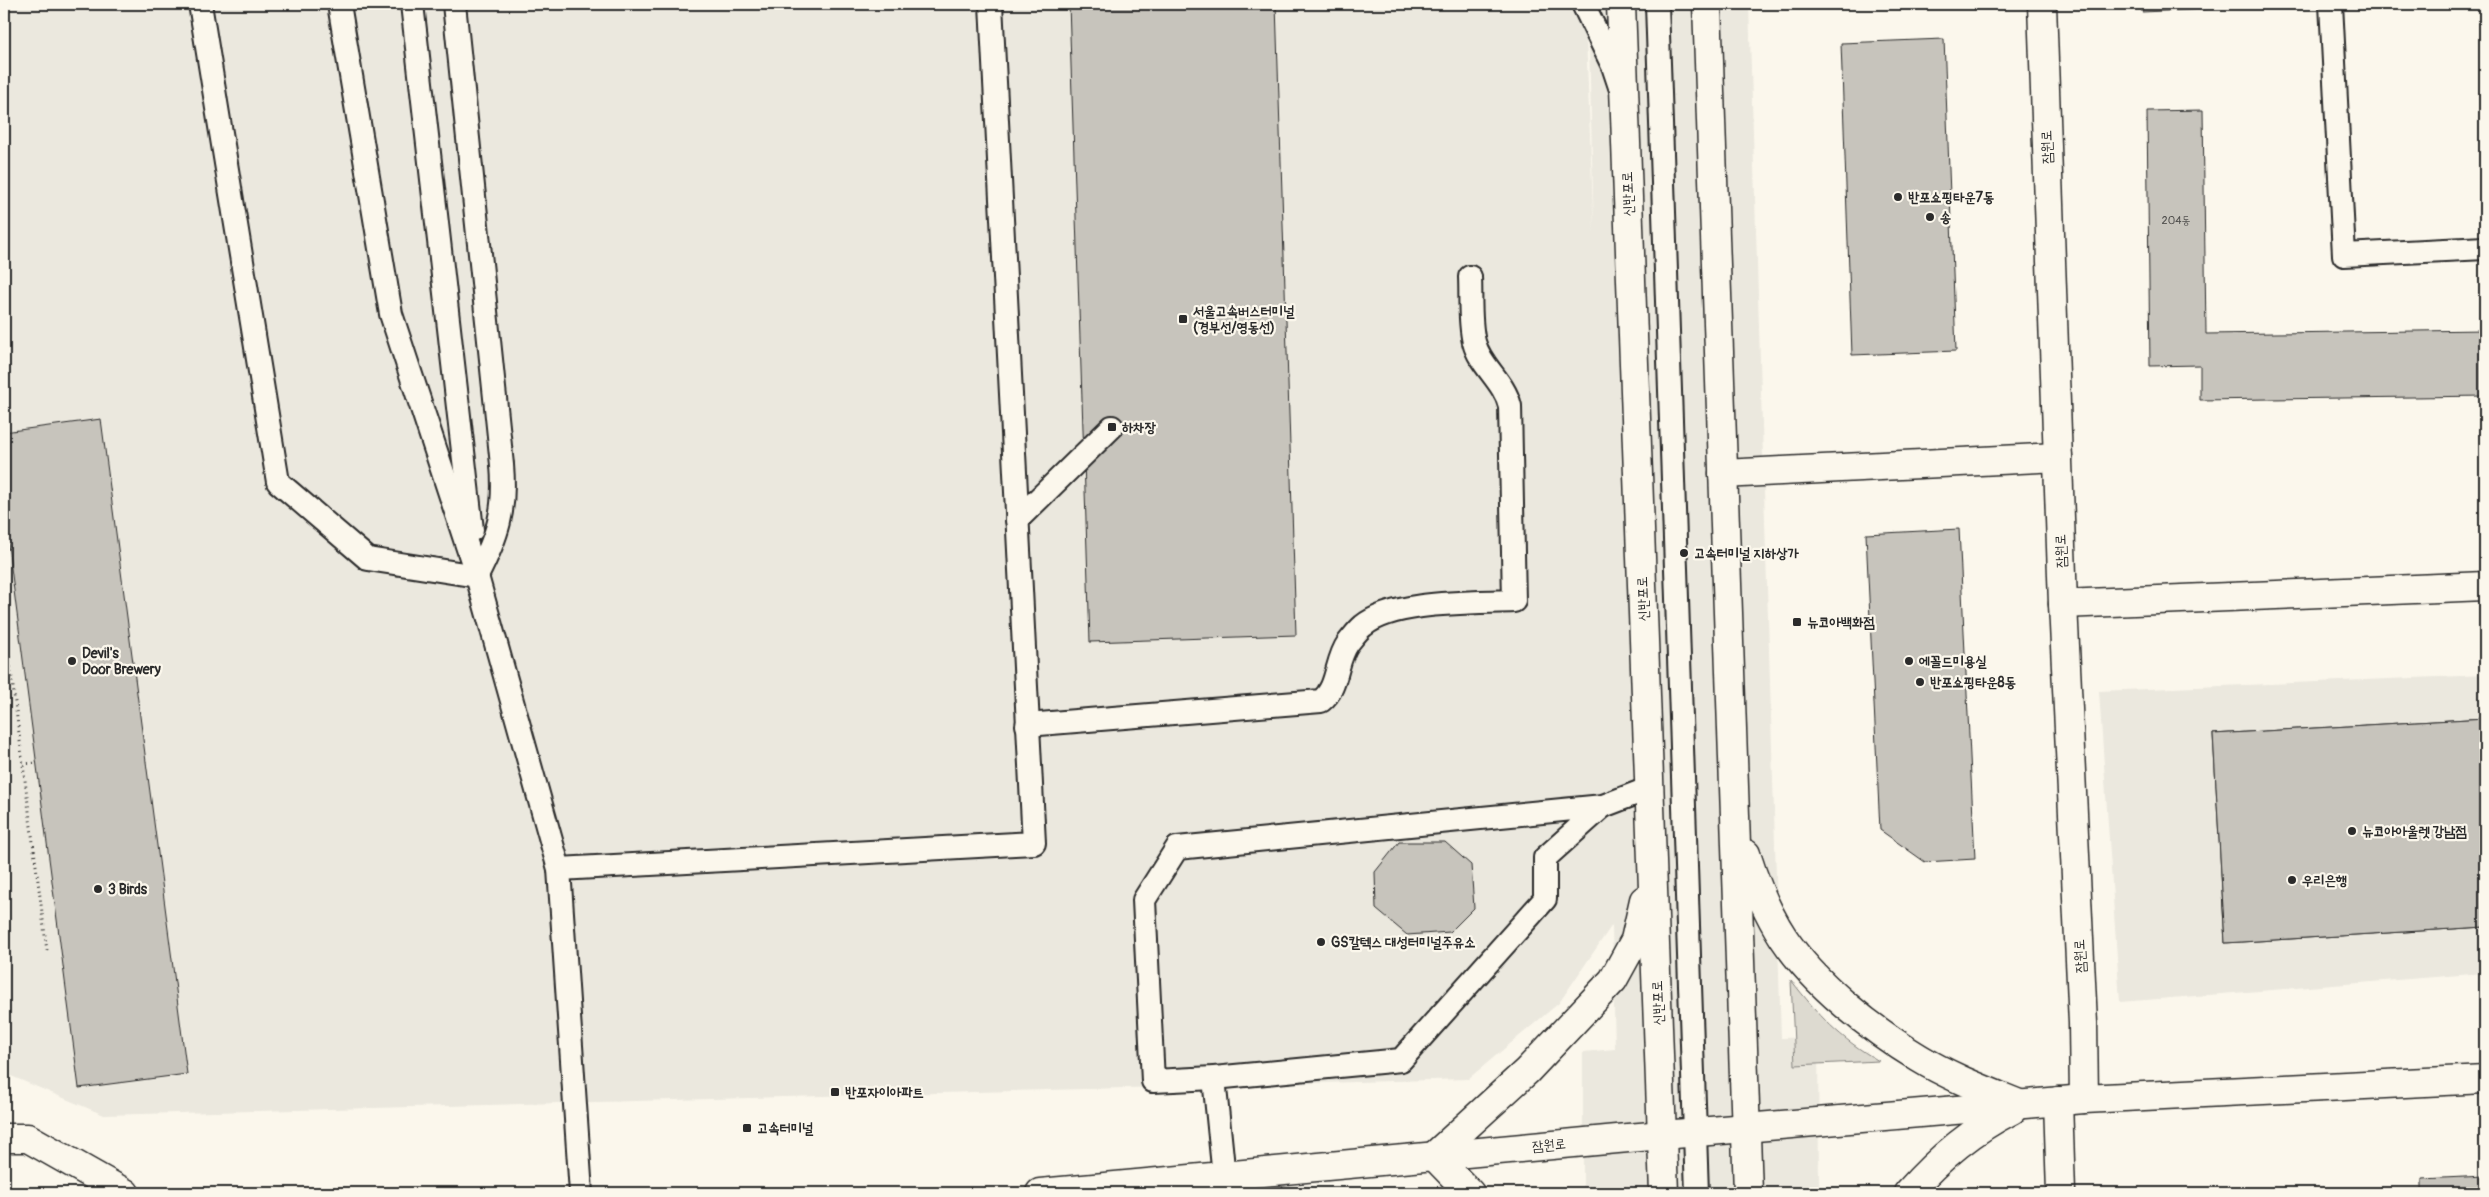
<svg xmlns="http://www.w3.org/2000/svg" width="2489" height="1197" viewBox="0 0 2489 1197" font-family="Pangolin,'Poor Story',sans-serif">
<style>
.built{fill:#ebe8de}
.green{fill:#dddad0;stroke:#84827e}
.building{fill:#c7c4bc;stroke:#2b2b2b}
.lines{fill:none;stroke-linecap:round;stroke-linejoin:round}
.lane-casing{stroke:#2b2b2b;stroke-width:26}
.street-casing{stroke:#2b2b2b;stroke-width:31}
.secondary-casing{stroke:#2b2b2b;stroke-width:31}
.primary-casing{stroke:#2b2b2b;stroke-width:31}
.path{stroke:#2b2b2b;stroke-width:3;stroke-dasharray:1 4;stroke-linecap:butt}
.lane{stroke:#fbf7ec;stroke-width:22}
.street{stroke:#fbf7ec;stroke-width:28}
.secondary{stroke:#fbf7ec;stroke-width:28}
.primary{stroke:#fbf7ec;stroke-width:28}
.lane-bridge-casing{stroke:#2b2b2b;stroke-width:26;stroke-linecap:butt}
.lane-bridge{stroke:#fbf7ec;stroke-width:22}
.poi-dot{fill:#2b2b2b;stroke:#fbf7ec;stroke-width:2}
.labels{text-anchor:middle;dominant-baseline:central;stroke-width:4.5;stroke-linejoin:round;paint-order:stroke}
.number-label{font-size:11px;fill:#52514f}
.street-label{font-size:14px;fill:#2b2b2b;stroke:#fbf7ec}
.poi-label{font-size:14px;font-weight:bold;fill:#2b2b2b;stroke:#fbf7ec;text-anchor:start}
</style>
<rect width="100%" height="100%" fill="#fbf7ec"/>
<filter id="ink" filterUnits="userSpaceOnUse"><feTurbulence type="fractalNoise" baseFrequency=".02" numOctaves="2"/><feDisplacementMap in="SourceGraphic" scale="10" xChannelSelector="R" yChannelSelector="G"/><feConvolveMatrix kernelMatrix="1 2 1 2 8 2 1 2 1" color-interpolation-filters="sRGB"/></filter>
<g filter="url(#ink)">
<g class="built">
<path d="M 4,4 L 1567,4 L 1586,36 L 1594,234 L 1588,4 L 1749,4 L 1781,1038 L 1818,1037 L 1819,1193 L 1583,1193 L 1583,1052 L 1615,1049 L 1612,925 L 1559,1003 L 1468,1079 L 104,1115 L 4,1073 Z"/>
<path d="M 2485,675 L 2485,973 L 2120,1002 L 2099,691 Z"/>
</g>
<path class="green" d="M 1791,980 C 1820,1017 1838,1037 1879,1061 L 1795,1065 Z"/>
<g class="building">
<path d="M 1069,4 L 1276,4 L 1296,635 L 1090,642 Z"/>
<path d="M 2142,4 L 2207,4 L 2207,9 L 2142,12 Z"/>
<path d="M 1944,39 L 1956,351 L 1852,355 L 1841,43 Z"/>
<path d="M 2203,110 L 2206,334 L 2485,330 L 2485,396 L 2200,400 L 2200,365 L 2150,366 L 2147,111 Z"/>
<path d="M 101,419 L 187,1074 L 79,1088 L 4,514 L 4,432 Z"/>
<path d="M 1959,529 L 1975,859 L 1925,862 L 1880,830 L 1866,534 Z"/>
<path d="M 2485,718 L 2485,927 L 2225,943 L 2213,734 Z"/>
<path d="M 2485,718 L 2485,927 L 2225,943 L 2213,734 Z"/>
<path d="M 1399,842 L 1445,842 L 1471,865 L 1474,908 L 1450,932 L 1407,935 L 1376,909 L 1375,872 Z"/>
<path d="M 2485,1176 L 2485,1193 L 2422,1193 L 2422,1179 Z"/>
</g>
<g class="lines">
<defs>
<g id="lane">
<path d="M 200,4 L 278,482 L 368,559 L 477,576"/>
<path d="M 339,4 L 391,314 L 477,576 L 559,869 L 581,1193"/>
<path d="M 412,4 L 472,530"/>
<path d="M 1583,4 L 1613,66 L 1620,87"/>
<path d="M 1657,4 L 1697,1193"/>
<path d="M 2331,4 L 2344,255 L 2485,248"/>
<path d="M 1017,520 L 1112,427"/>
<path d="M 477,576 C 498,535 506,511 502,465"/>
<path d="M 1027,725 L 1321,701 C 1339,687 1335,661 1348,643 C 1353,637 1358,630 1363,626 C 1394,600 1474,603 1514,601 L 1510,406 C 1504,381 1480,366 1474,342 C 1469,322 1471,297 1470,277"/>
<path d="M 1603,806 L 1545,858 L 1545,899 L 1401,1060 L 1214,1078 L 1153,1081 L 1144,900 L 1177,848 Z"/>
<path d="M 1603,806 L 1650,788"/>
<path d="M 559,869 L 1034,843 L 991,4"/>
<path d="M 1214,1078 L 1224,1177"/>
</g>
<g id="street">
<path d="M 2042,4 L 2063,604 L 2083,1023 L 2084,1099"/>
<path d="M 1723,474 L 2058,457"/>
<path d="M 2063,604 L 2485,586"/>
<path d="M 2058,1101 L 2061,1193"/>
</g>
<g id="secondary">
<path d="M 1621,4 L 1664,1193"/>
<path d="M 1707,4 L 1748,1193"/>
<path d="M 1746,854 C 1755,883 1766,911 1783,937 C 1814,984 1871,1029 1919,1058 C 1950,1077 1985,1090 2019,1104"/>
<path d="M 1434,1156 L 1527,1071 L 1613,980 L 1635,940 L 1644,900"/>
<path d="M 1434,1156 L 1470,1193"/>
<path d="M 1040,1193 L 1628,1138 L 2084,1099 L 2485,1079"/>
<path d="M 1908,1193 C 1937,1160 1972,1130 2012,1110"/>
</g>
<path id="primary" d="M 4,1138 L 28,1138 L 125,1193"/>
</defs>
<use href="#lane" class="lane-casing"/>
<use href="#street" class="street-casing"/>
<use href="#secondary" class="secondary-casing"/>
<use href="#primary" class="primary-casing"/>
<g class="path">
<path d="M 4,617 L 47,951"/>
<path d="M 23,764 L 36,763"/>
</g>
<use href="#lane" class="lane"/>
<use href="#street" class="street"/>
<use href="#secondary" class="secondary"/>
<use href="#primary" class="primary"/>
<defs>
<path id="lane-bridge" d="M 454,4 L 502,465"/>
</defs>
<use href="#lane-bridge" class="lane-bridge-casing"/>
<use href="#lane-bridge" class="lane-bridge"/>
</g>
</g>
<g class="poi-dot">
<circle cx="1898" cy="197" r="5"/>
<circle cx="1930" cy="217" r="5"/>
<rect x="1178" y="314" width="10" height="10" rx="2.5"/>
<rect x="1107" y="422" width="10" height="10" rx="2.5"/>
<circle cx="1684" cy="553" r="5"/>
<rect x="1792" y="617" width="10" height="10" rx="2.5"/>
<circle cx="72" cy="661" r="5"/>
<circle cx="1909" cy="661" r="5"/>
<circle cx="1920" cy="682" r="5"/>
<circle cx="2352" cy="831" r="5"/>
<circle cx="2292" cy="880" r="5"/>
<circle cx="98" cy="889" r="5"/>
<circle cx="1321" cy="942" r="5"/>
<rect x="830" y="1087" width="10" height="10" rx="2.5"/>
<rect x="742" y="1123" width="10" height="10" rx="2.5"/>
</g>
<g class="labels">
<g class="number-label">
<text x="2176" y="220">204동</text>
</g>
<g class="street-label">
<text transform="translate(2047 147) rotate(-92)">잠원로</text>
<text transform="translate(1628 194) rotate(-92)">신반포로</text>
<text transform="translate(2061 551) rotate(-92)">잠원로</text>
<text transform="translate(1643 599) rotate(-92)">신반포로</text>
<text transform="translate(2080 956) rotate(-93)">잠원로</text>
<text transform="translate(1658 1003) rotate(-92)">신반포로</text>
<text transform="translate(1549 1145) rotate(-5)">잠원로</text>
</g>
<g class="poi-label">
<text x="1908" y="197">반포쇼핑타운7동</text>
<text x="1940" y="217">송</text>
<text x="1193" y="311">서울고속버스터미널<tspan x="1193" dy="16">(경부선/영동선)</tspan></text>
<text x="1122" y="427">하차장</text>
<text x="1694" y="553">고속터미널 지하상가</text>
<text x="1807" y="622">뉴코아백화점</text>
<text x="82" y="653">Devil's<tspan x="82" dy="16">Door Brewery</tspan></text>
<text x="1919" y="661">에꼴드미용실</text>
<text x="1930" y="682">반포쇼핑타운8동</text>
<text x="2362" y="831">뉴코아아울렛 강남점</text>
<text x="2302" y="880">우리은행</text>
<text x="108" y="889">3 Birds</text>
<text x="1331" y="942">GS칼텍스 대성터미널주유소</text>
<text x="845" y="1092">반포자이아파트</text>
<text x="757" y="1128">고속터미널</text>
</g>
</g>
<rect width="2489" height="1197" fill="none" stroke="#fbf7ec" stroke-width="20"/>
<rect x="10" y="10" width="2469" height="1177" fill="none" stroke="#2b2b2b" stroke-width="2" filter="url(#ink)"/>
</svg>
